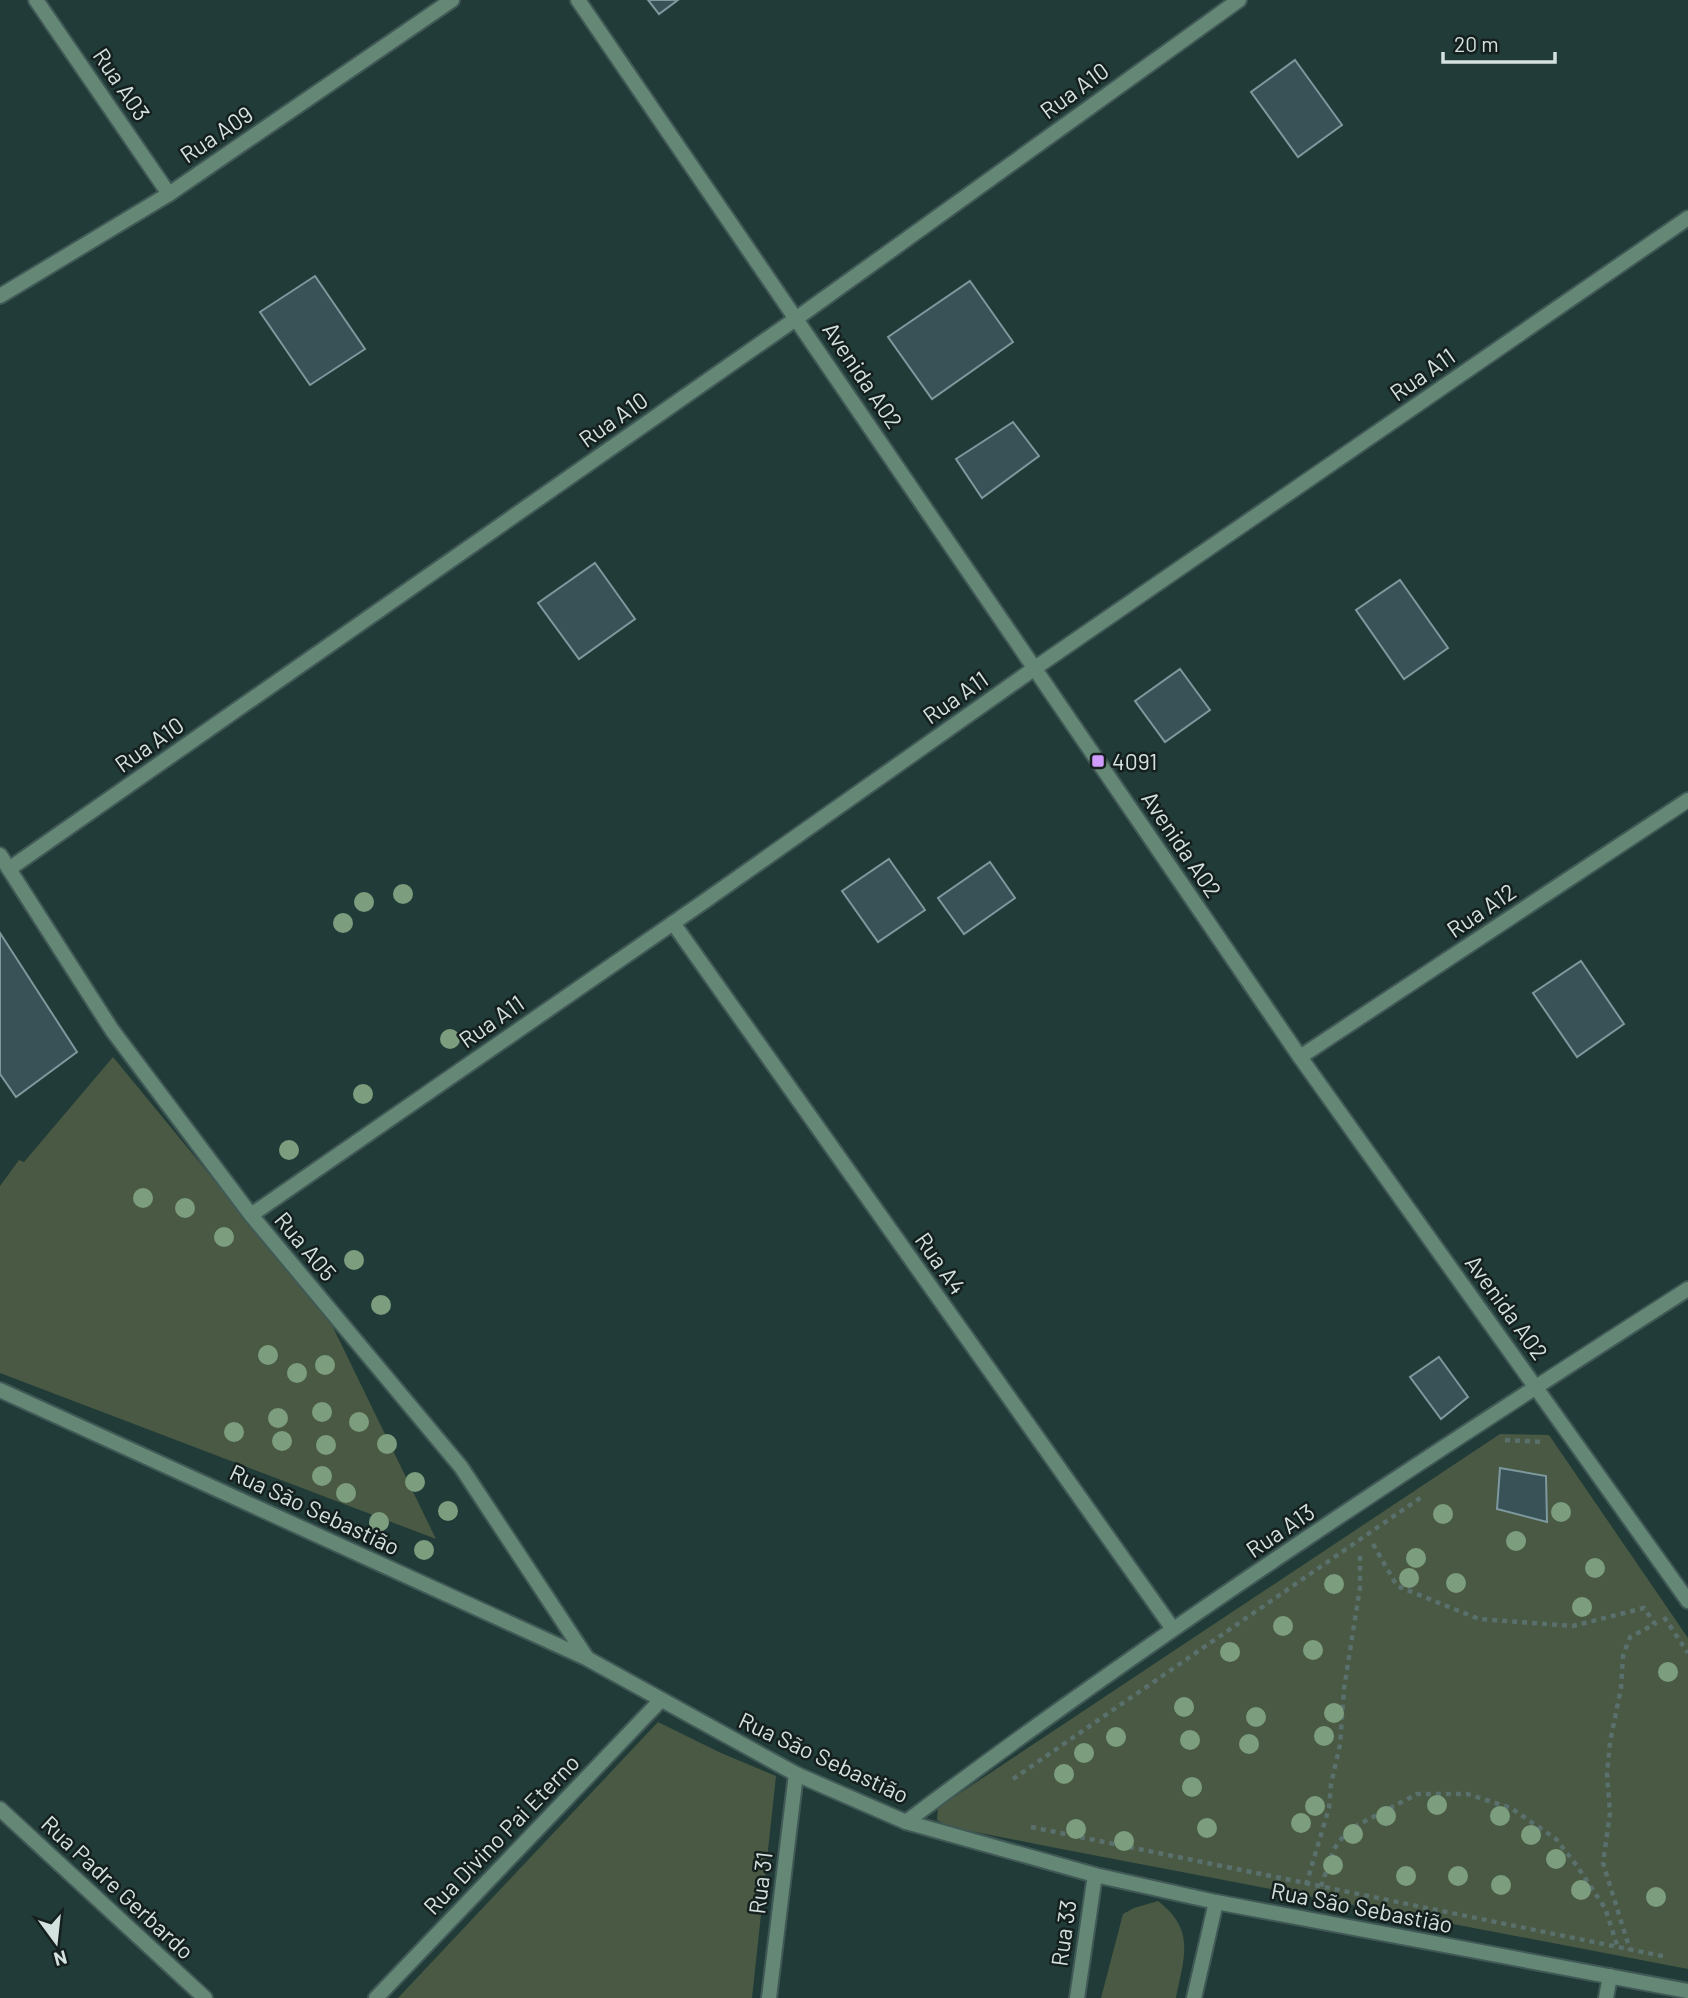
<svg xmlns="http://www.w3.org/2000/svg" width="1688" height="1998" viewBox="0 0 1688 1998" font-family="Barlow,sans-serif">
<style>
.green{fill:#495943}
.building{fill:#385257;stroke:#7d999e;stroke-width:2}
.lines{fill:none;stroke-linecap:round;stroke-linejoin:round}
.minor-casing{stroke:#415956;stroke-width:18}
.path{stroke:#59706d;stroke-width:4.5;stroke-dasharray:5 5;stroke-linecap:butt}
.minor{stroke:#648875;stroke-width:14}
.tree{fill:#7c9d7e}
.poi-dot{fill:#d09dfe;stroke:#141f1e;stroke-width:2.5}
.labels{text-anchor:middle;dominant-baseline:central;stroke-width:5;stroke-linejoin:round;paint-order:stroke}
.street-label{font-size:23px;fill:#d3e2df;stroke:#141f1e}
.poi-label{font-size:23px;fill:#d3e2df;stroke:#141f1e;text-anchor:start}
</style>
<rect width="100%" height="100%" fill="#213b38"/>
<g class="green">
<path d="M 113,1057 L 330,1321 L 436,1539 L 0,1373 L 0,1186 L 19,1160 L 24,1162 Z"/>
<path d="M 1500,1434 L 1549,1435 L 1688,1638 L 1688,1969 L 1051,1847 L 950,1827 L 937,1820 L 938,1808 L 951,1799 Z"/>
<path d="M 658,1722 L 721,1753 L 776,1776 L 752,1998 L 398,1998 Z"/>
<path d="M 1158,1901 C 1196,1930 1184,1958 1176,1998 L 1101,1998 L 1123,1914 L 1134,1908 Z"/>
</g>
<g class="building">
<path d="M 648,0 L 678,0 L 659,14 Z"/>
<path d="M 1295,60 L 1342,125 L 1298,157 L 1251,92 Z"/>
<path d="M 315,276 L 365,349 L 310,385 L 260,312 Z"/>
<path d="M 970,281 L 1013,342 L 932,399 L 888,337 Z"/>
<path d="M 1013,422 L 1039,456 L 982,498 L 956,459 Z"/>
<path d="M 595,563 L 635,619 L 579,659 L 538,603 Z"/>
<path d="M 1400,580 L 1448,648 L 1404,679 L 1356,610 Z"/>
<path d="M 1180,669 L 1210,710 L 1165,742 L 1135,701 Z"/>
<path d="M 889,859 L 925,910 L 878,942 L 842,891 Z"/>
<path d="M 990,862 L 1015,898 L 964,934 L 938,898 Z"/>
<path d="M 0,933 L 77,1052 L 16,1097 L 0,1074 Z"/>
<path d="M 1581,961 L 1624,1024 L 1577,1057 L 1533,993 Z"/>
<path d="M 1439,1357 L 1468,1397 L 1441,1419 L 1410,1377 Z"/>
<path d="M 1500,1468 L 1546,1476 L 1547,1522 L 1497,1509 Z"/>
</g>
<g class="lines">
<defs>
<g id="minor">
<path d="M 36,0 L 169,194"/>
<path d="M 578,0 L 1300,1057 L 1688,1601"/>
<path d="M 0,296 L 169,194 L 452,0"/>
<path d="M 0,855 L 112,1030 L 251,1215 L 461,1467 L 587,1658"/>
<path d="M 9,869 L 797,318 L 1239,0"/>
<path d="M 673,923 L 1173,1629"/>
<path d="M 1300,1057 L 1688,800"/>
<path d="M 251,1215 L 702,903 L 1035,668 L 1688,218"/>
<path d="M 0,1390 L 588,1659 L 796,1774 L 906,1822 L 1095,1875 L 1216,1902 L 1688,1991"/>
<path d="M 0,1809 L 205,1998"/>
<path d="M 906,1822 C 1158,1632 1423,1459 1688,1289"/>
<path d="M 376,1998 L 660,1701"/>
<path d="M 769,1998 L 796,1774"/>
<path d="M 1077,1998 L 1095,1875"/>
<path d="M 1194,1998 L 1216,1902"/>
<path d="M 1606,1998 L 1610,1976"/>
</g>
</defs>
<use href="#minor" class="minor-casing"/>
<g class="path">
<path d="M 1505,1440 L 1542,1442"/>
<path d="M 1373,1544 L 1397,1586 L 1479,1619 L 1573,1626 L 1644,1608 L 1655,1624 L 1630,1637 L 1623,1656 L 1621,1688 L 1610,1742 L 1607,1774 L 1610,1813 L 1603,1863 L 1630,1950"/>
<path d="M 1664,1617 L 1688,1653"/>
<path d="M 1013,1779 L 1423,1496"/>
<path d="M 1031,1827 L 1667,1957"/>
<path d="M 1306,1885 L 1329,1808 L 1331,1784 L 1340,1745 L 1344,1689 L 1360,1587 L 1360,1552"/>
<path d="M 1315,1891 L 1319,1892 L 1334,1849 L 1348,1830 L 1417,1794 L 1467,1794 L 1511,1808 L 1556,1839 L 1577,1866 L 1605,1908 L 1618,1948"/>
</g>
<use href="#minor" class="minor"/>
</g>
<g class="tree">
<circle cx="403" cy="894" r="10"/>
<circle cx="364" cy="902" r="10"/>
<circle cx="343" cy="923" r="10"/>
<circle cx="450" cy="1039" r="10"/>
<circle cx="363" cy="1094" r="10"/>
<circle cx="289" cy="1150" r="10"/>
<circle cx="143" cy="1198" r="10"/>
<circle cx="185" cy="1208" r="10"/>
<circle cx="224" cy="1237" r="10"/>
<circle cx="354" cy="1260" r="10"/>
<circle cx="381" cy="1305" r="10"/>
<circle cx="268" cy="1355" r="10"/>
<circle cx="325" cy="1365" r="10"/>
<circle cx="297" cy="1373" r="10"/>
<circle cx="322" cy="1412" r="10"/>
<circle cx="278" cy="1418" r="10"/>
<circle cx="359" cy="1422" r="10"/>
<circle cx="234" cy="1432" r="10"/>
<circle cx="282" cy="1441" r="10"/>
<circle cx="387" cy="1444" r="10"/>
<circle cx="326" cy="1445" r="10"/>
<circle cx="322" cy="1476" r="10"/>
<circle cx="415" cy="1482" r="10"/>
<circle cx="346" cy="1493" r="10"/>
<circle cx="448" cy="1511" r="10"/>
<circle cx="1561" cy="1512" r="10"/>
<circle cx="1443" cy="1514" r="10"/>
<circle cx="379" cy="1522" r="10"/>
<circle cx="1516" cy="1541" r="10"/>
<circle cx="424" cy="1550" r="10"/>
<circle cx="1416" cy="1558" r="10"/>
<circle cx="1595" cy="1568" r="10"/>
<circle cx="1409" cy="1578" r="10"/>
<circle cx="1456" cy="1583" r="10"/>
<circle cx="1334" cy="1584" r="10"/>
<circle cx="1582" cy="1607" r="10"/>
<circle cx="1283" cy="1626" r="10"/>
<circle cx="1313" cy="1650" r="10"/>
<circle cx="1230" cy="1652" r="10"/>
<circle cx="1668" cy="1672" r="10"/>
<circle cx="1184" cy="1707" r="10"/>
<circle cx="1334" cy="1713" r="10"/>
<circle cx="1256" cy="1717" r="10"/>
<circle cx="1324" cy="1736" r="10"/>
<circle cx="1116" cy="1737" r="10"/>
<circle cx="1190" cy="1740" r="10"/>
<circle cx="1249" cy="1744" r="10"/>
<circle cx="1084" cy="1753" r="10"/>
<circle cx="1064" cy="1774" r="10"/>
<circle cx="1192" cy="1787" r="10"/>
<circle cx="1437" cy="1805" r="10"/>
<circle cx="1315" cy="1806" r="10"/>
<circle cx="1386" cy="1816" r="10"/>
<circle cx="1500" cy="1816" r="10"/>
<circle cx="1301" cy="1823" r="10"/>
<circle cx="1207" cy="1828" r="10"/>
<circle cx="1076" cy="1829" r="10"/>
<circle cx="1353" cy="1834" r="10"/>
<circle cx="1531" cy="1835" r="10"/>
<circle cx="1124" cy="1841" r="10"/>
<circle cx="1556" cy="1859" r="10"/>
<circle cx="1333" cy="1865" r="10"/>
<circle cx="1406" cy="1876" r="10"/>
<circle cx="1458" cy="1876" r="10"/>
<circle cx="1501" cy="1885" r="10"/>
<circle cx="1581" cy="1890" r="10"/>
<circle cx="1656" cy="1897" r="10"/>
</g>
<rect class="poi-dot" x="1091" y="754" width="14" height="14" rx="3.5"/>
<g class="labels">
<g class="street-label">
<text transform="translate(122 84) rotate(56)">Rua A03</text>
<text transform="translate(1074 90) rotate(-36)">Rua A10</text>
<text transform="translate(216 134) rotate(-34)">Rua A09</text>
<text transform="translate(1422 374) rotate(-35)">Rua A11</text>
<text transform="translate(863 375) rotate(56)">Avenida A02</text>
<text transform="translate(613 419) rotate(-35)">Rua A10</text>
<text transform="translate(955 697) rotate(-35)">Rua A11</text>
<text transform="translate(149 744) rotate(-35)">Rua A10</text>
<text transform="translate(1182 844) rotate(56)">Avenida A02</text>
<text transform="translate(1481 910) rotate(-34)">Rua A12</text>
<text transform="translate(491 1021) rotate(-35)">Rua A11</text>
<text transform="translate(306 1246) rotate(50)">Rua A05</text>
<text transform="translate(941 1263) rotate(55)">Rua A4</text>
<text transform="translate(1507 1307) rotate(54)">Avenida A02</text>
<text transform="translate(315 1509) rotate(25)">Rua São Sebastião</text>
<text transform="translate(1280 1530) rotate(-34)">Rua A13</text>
<text transform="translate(824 1757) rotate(25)">Rua São Sebastião</text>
<text transform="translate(501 1834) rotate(-46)">Rua Divino Pai Eterno</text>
<text transform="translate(760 1883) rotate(-83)">Rua 31</text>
<text transform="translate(118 1887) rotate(43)">Rua Padre Gerbardo</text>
<text transform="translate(1362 1907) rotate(11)">Rua São Sebastião</text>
<text transform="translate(1063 1933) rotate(-82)">Rua 33</text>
</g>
<g class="poi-label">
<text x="1112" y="761">4091</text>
</g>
</g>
<g transform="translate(56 1942) rotate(165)" stroke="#141f1e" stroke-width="5" paint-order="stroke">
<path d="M0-5L12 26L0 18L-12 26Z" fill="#d3e2df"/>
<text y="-10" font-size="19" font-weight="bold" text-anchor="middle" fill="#d3e2df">N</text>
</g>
<path d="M1443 52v10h112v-10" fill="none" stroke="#d3e2df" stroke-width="3.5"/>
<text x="1454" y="52" font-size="21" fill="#d3e2df" stroke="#141f1e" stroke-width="5" paint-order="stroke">20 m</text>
</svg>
